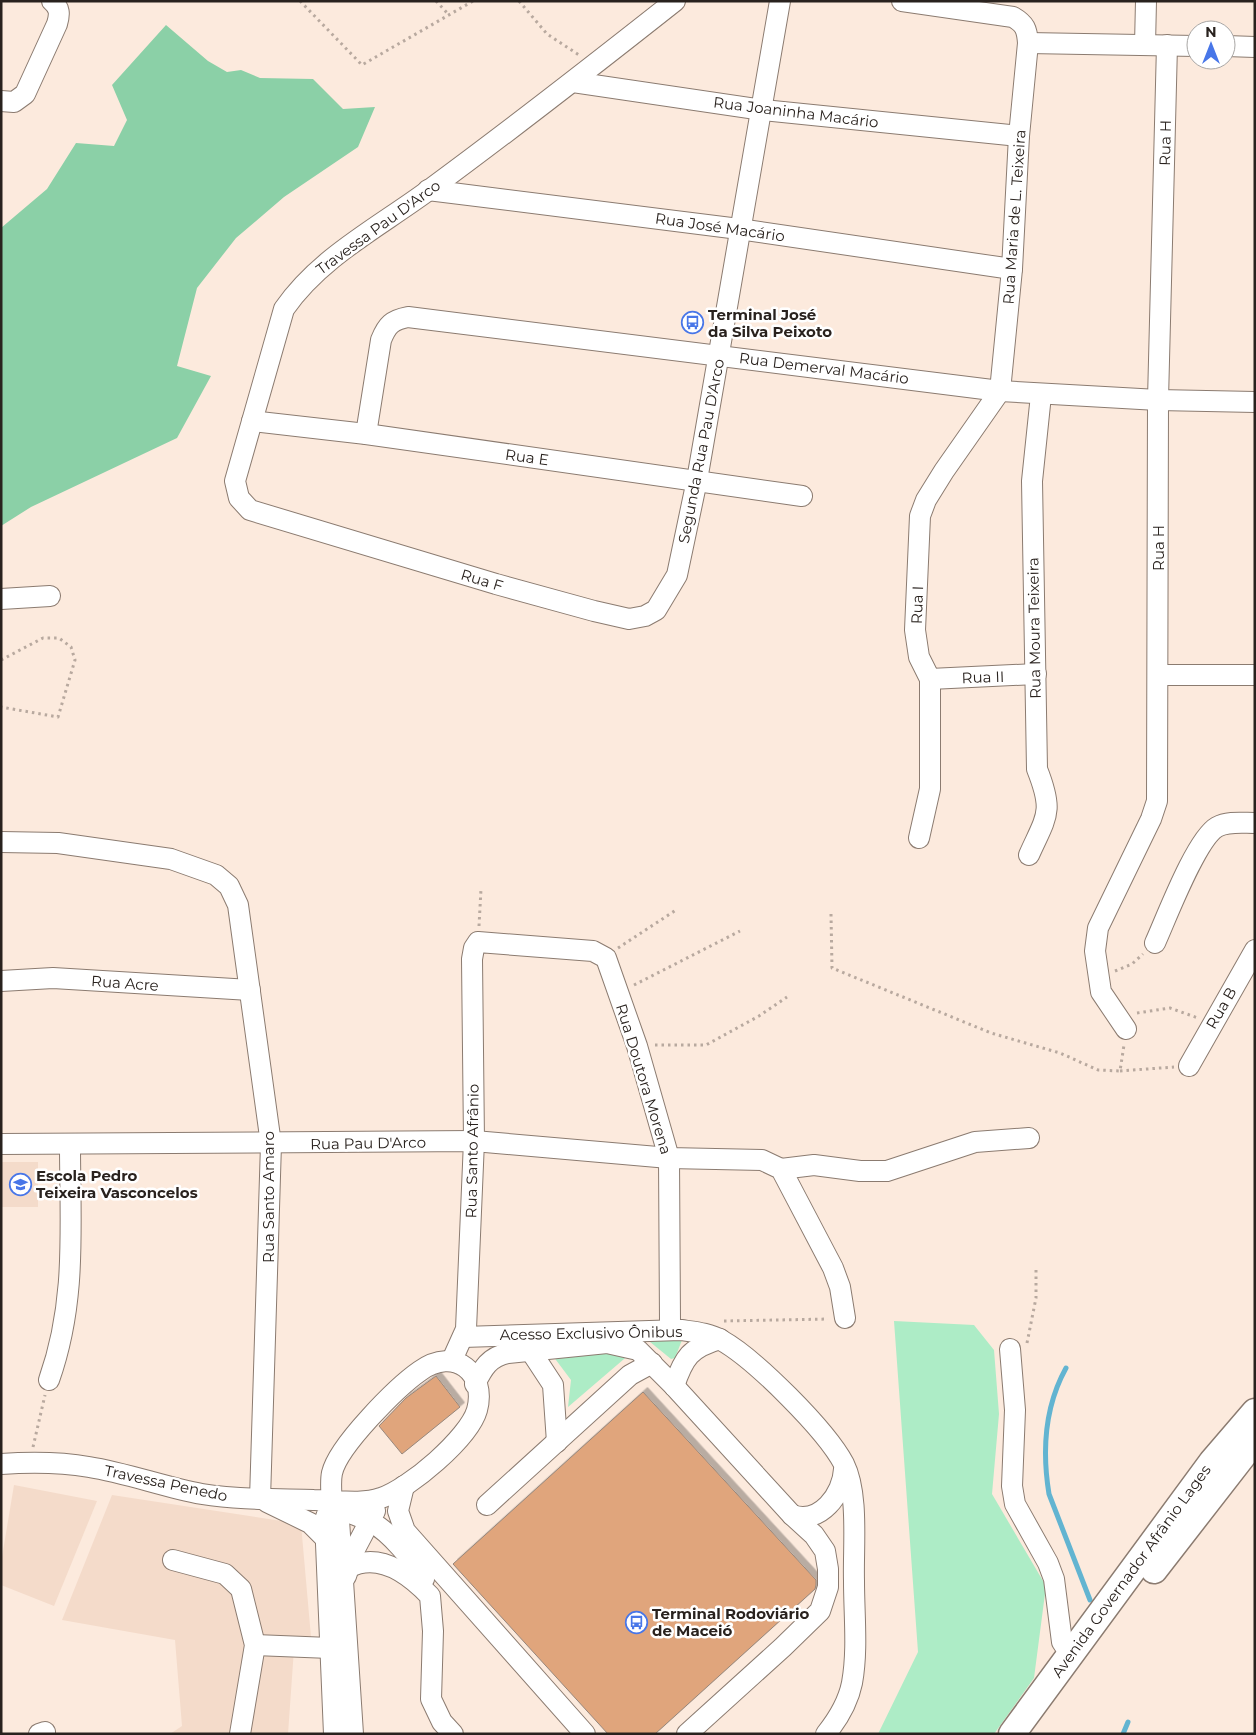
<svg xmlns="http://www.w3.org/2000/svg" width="1256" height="1735" viewBox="0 0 1256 1735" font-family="Montserrat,sans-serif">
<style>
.built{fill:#f4dbca}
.green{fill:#adecc6}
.forest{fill:#8bd0a7}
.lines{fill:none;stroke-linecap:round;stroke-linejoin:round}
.stream{stroke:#62b4d1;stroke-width:5}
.building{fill:#e0a57b;stroke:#97877c;filter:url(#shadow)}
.minor-casing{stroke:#8b7b70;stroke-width:22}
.major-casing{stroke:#8b7b70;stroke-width:29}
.path{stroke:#b8a99f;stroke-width:3;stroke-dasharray:2.5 4;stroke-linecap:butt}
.minor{stroke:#fff;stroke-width:20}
.major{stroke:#fff;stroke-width:26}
.labels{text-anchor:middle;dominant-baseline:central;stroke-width:5;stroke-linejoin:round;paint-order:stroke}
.street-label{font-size:15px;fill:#29221e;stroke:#fff}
.poi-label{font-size:15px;font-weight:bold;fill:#29221e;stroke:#fff;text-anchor:start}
</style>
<defs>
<filter id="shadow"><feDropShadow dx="4.5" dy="-4.5" stdDeviation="0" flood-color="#0004"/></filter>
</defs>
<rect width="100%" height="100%" fill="#fceadd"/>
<g class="built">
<rect x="1" y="1162" width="37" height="45"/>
<path d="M 14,1485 L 97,1501 L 54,1606 L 1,1585 L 1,1563 Z"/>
<path d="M 112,1495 L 301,1524 L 311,1637 L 294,1649 L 288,1734 L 170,1734 L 182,1726 L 175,1640 L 62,1620 Z"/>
</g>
<g class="green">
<path d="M 894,1321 L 974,1325 L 994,1350 L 999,1414 L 992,1494 L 1046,1586 L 1034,1678 L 994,1734 L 878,1734 L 918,1652 Z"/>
<path d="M 644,1337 L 682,1340 L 675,1358 L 671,1359 Z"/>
<path d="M 550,1352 L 631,1353 L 568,1407 L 571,1380 Z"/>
</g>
<path class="forest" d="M 166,25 L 208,61 L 227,72 L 241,70 L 260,78 L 313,79 L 343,109 L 375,107 L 358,147 L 284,197 L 236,238 L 197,288 L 177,366 L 211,376 L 177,438 L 31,507 L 1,526 L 1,228 L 47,189 L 76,143 L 114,146 L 127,120 L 112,85 Z"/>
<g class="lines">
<g class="stream">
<path d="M 1066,1368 C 1045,1406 1042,1451 1049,1494 L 1090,1600"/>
<path d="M 1123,1734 L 1128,1722"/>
</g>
</g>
<g class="building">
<path d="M 436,1376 L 460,1407 L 402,1454 L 379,1426 L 406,1398 Z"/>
<path d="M 643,1392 L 816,1580 L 816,1585 L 815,1589 L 655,1734 L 608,1734 L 453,1564 Z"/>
</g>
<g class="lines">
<defs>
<g id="minor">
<path d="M 675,1 C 594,65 512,129 429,190 C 379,227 320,257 284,309 L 235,481 L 239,498 L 250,510 L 496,584 L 594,611 L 629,619 L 645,616 L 656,610 L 677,575 L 697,480 L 780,1"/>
<path d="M 902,1 L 1013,17 C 1025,24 1027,29 1028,43 L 1019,136 L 1012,269 L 1000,391 L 944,471 L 926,500 L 920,516 L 915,630 L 919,657 L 930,679 L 930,789 L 919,838"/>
<path d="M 1028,43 L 1196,46"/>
<path d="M 1145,45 L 1146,1"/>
<path d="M 1226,46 L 1255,47"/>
<path d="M 573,82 L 763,110 L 1019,136"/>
<path d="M 1,101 L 14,102 L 25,94 L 57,24 C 60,14 60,8 52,1"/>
<path d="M 428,190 L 739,229 L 1012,269"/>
<path d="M 252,421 L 366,434 L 802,496"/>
<path d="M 366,434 L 381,340 C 387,325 392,320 408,317 L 1000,391 L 1158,400 L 1255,402"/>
<path d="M 1,599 L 50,596"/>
<path d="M 1158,675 L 1255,675"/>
<path d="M 930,679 L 1036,674"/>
<path d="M 1,842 L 58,843 L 171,859 L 216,875 L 229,886 L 238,905 L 271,1144 L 260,1499"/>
<path d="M 1029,855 C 1047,815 1054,812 1037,769 L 1032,481 L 1041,395"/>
<path d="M 1155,943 C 1166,919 1196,839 1217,827 C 1228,821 1242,823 1255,823"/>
<path d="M 1,981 L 53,978 L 250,990"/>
<path d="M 1126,1029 L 1101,992 L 1095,951 L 1098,928 L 1151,819 L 1157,801 L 1158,400 L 1167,45"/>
<path d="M 1189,1066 L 1255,950"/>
<path d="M 1,1144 L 474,1141 L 669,1158 L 762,1160 L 781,1169 L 833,1268 L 840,1287 L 845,1318"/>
<path d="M 781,1169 L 814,1165 L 860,1171 L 887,1171 L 975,1142 L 1029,1138"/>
<path d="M 463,1337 L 681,1330 C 695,1332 709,1333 721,1340 C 755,1359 826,1430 844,1464 C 859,1494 853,1547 854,1581 C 854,1615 858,1650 852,1683 C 848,1703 838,1719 826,1734"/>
<path d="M 1010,1349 L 1015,1410 L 1012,1486 L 1015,1504 L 1048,1563 L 1054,1579 L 1062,1642 L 1070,1654"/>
<path d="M 530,1350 L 553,1385 L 557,1442"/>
<path d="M 452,1360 L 466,1329 L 474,1141 L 472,959 L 474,948 L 478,942 L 593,951 L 606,958 L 637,1046 L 669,1158 L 670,1322"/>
<path d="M 49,1380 C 77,1301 70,1227 70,1145"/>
<path d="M 475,1384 C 483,1368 489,1357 508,1353 L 607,1343 L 638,1350 L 674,1386 L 792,1515 L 814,1535 L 825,1551 L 828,1569 L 828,1587 L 820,1611 L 783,1647 L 687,1734"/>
<path d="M 674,1386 C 684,1357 690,1348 720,1339"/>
<path d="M 1,1464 C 31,1462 60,1462 89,1467 C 127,1473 164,1487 202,1494 C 239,1500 277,1499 314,1500 C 335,1500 361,1505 381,1498 C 409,1489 469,1438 477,1410 C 487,1373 455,1346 420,1371 C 397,1387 338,1446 332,1473 C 330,1482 332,1492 331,1501 C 330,1507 327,1514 325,1520 L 334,1734"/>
<path d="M 404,1486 L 398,1511 L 405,1531 L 585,1734"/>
<path d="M 331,1500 L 339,1520 L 353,1734"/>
<path d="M 331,1500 C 347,1515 354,1513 371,1522 C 390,1532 414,1561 424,1579"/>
<path d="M 267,1502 L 310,1523 L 325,1538"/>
<path d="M 487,1505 L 630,1375 L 652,1363"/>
<path d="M 792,1515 C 820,1525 843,1494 844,1469"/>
<path d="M 173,1560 L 225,1574 L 241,1589 L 255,1645 L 240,1734"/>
<path d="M 348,1568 C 379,1551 409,1574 430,1596 L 433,1631 L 431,1699 L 442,1722 L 453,1734"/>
<path d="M 346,1576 L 355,1549 L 375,1511"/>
<path d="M 255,1645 L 330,1648"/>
<path d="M 39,1734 L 45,1732"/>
</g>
<g id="major">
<path d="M 1154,1570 L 1255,1440"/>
<path d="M 1012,1734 L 1212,1462 L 1255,1412"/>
</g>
</defs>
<use href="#minor" class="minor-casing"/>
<use href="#major" class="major-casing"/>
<g class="path">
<path d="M 300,1 L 362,65 L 473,1"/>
<path d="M 436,1 L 449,15"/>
<path d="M 519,1 L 547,34 L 579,55"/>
<path d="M 1,660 L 43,638 L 59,638 L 71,647 L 75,660 L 58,717 L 1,707"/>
<path d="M 831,914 L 832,968 L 991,1033 L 1060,1053 L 1098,1070 L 1120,1071 L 1124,1045"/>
<path d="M 479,926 L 481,889"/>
<path d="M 618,948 L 676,910"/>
<path d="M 1115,971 L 1132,964 L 1143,954"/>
<path d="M 634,985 L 740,931"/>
<path d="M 1137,1013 L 1170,1008 L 1198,1018"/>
<path d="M 655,1045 L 706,1045 L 759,1016 L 787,997"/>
<path d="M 1120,1071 L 1174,1067"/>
<path d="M 724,1321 L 828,1319"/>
<path d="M 1027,1343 L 1036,1298 L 1036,1269"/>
<path d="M 33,1447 L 45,1395"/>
</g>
<use href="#minor" class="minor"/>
<use href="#major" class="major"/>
</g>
<defs>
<symbol id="bus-ring" viewBox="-11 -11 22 22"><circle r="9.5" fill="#fff" stroke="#4876e8" stroke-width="1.5"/><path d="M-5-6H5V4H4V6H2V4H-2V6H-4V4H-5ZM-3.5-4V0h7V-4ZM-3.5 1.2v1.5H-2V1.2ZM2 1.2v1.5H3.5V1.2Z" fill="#4876e8"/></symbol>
<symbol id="school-ring" viewBox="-11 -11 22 22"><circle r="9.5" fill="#fff" stroke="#4876e8" stroke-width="1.5"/><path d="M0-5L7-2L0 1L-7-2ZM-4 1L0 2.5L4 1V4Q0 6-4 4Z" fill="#4876e8"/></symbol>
</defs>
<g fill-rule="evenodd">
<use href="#bus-ring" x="680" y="310" width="25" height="25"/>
<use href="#school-ring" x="8" y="1172" width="25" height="25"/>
<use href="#bus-ring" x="624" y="1610" width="25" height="25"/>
</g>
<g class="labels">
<g class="street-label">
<text transform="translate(796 112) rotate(7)">Rua Joaninha Macário</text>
<text transform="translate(1165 143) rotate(-89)">Rua H</text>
<text transform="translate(1014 217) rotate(-86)">Rua Maria de L. Teixeira</text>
<text transform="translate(378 227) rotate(-36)">Travessa Pau D'Arco</text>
<text transform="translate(720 227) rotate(8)">Rua José Macário</text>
<text transform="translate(824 368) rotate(7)">Rua Demerval Macário</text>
<text transform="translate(701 451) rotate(-79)">Segunda Rua Pau D'Arco</text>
<text transform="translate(527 457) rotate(8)">Rua E</text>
<text transform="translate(1158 548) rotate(-90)">Rua H</text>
<text transform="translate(482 580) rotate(17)">Rua F</text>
<text transform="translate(917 605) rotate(-88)">Rua I</text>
<text transform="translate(1034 628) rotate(-91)">Rua Moura Teixeira</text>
<text transform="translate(983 677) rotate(-2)">Rua II</text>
<text transform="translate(125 983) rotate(4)">Rua Acre</text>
<text transform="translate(1221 1008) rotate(-60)">Rua B</text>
<text transform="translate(644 1079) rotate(73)">Rua Doutora Morena</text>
<text transform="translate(368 1143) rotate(-1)">Rua Pau D'Arco</text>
<text transform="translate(472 1151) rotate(-89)">Rua Santo Afrânio</text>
<text transform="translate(268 1197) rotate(-90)">Rua Santo Amaro</text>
<text transform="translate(591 1333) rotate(-1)">Acesso Exclusivo Ônibus</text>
<text transform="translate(166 1483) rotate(12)">Travessa Penedo</text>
<text transform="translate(1131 1571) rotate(-54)">Avenida Governador Afrânio Lages</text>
</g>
<g class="poi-label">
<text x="708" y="314">Terminal José<tspan x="708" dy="17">da Silva Peixoto</tspan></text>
<text x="36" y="1175">Escola Pedro<tspan x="36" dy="17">Teixeira Vasconcelos</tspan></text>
<text x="652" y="1613">Terminal Rodoviário<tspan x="652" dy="17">de Maceió</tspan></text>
</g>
</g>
<rect width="1256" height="1735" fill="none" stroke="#29221e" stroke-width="5"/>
<g transform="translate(1211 45)"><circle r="24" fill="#ffffff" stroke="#a9a7a5"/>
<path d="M0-4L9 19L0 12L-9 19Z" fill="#4876e8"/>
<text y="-8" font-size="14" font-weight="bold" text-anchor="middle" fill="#29221e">N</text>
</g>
</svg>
